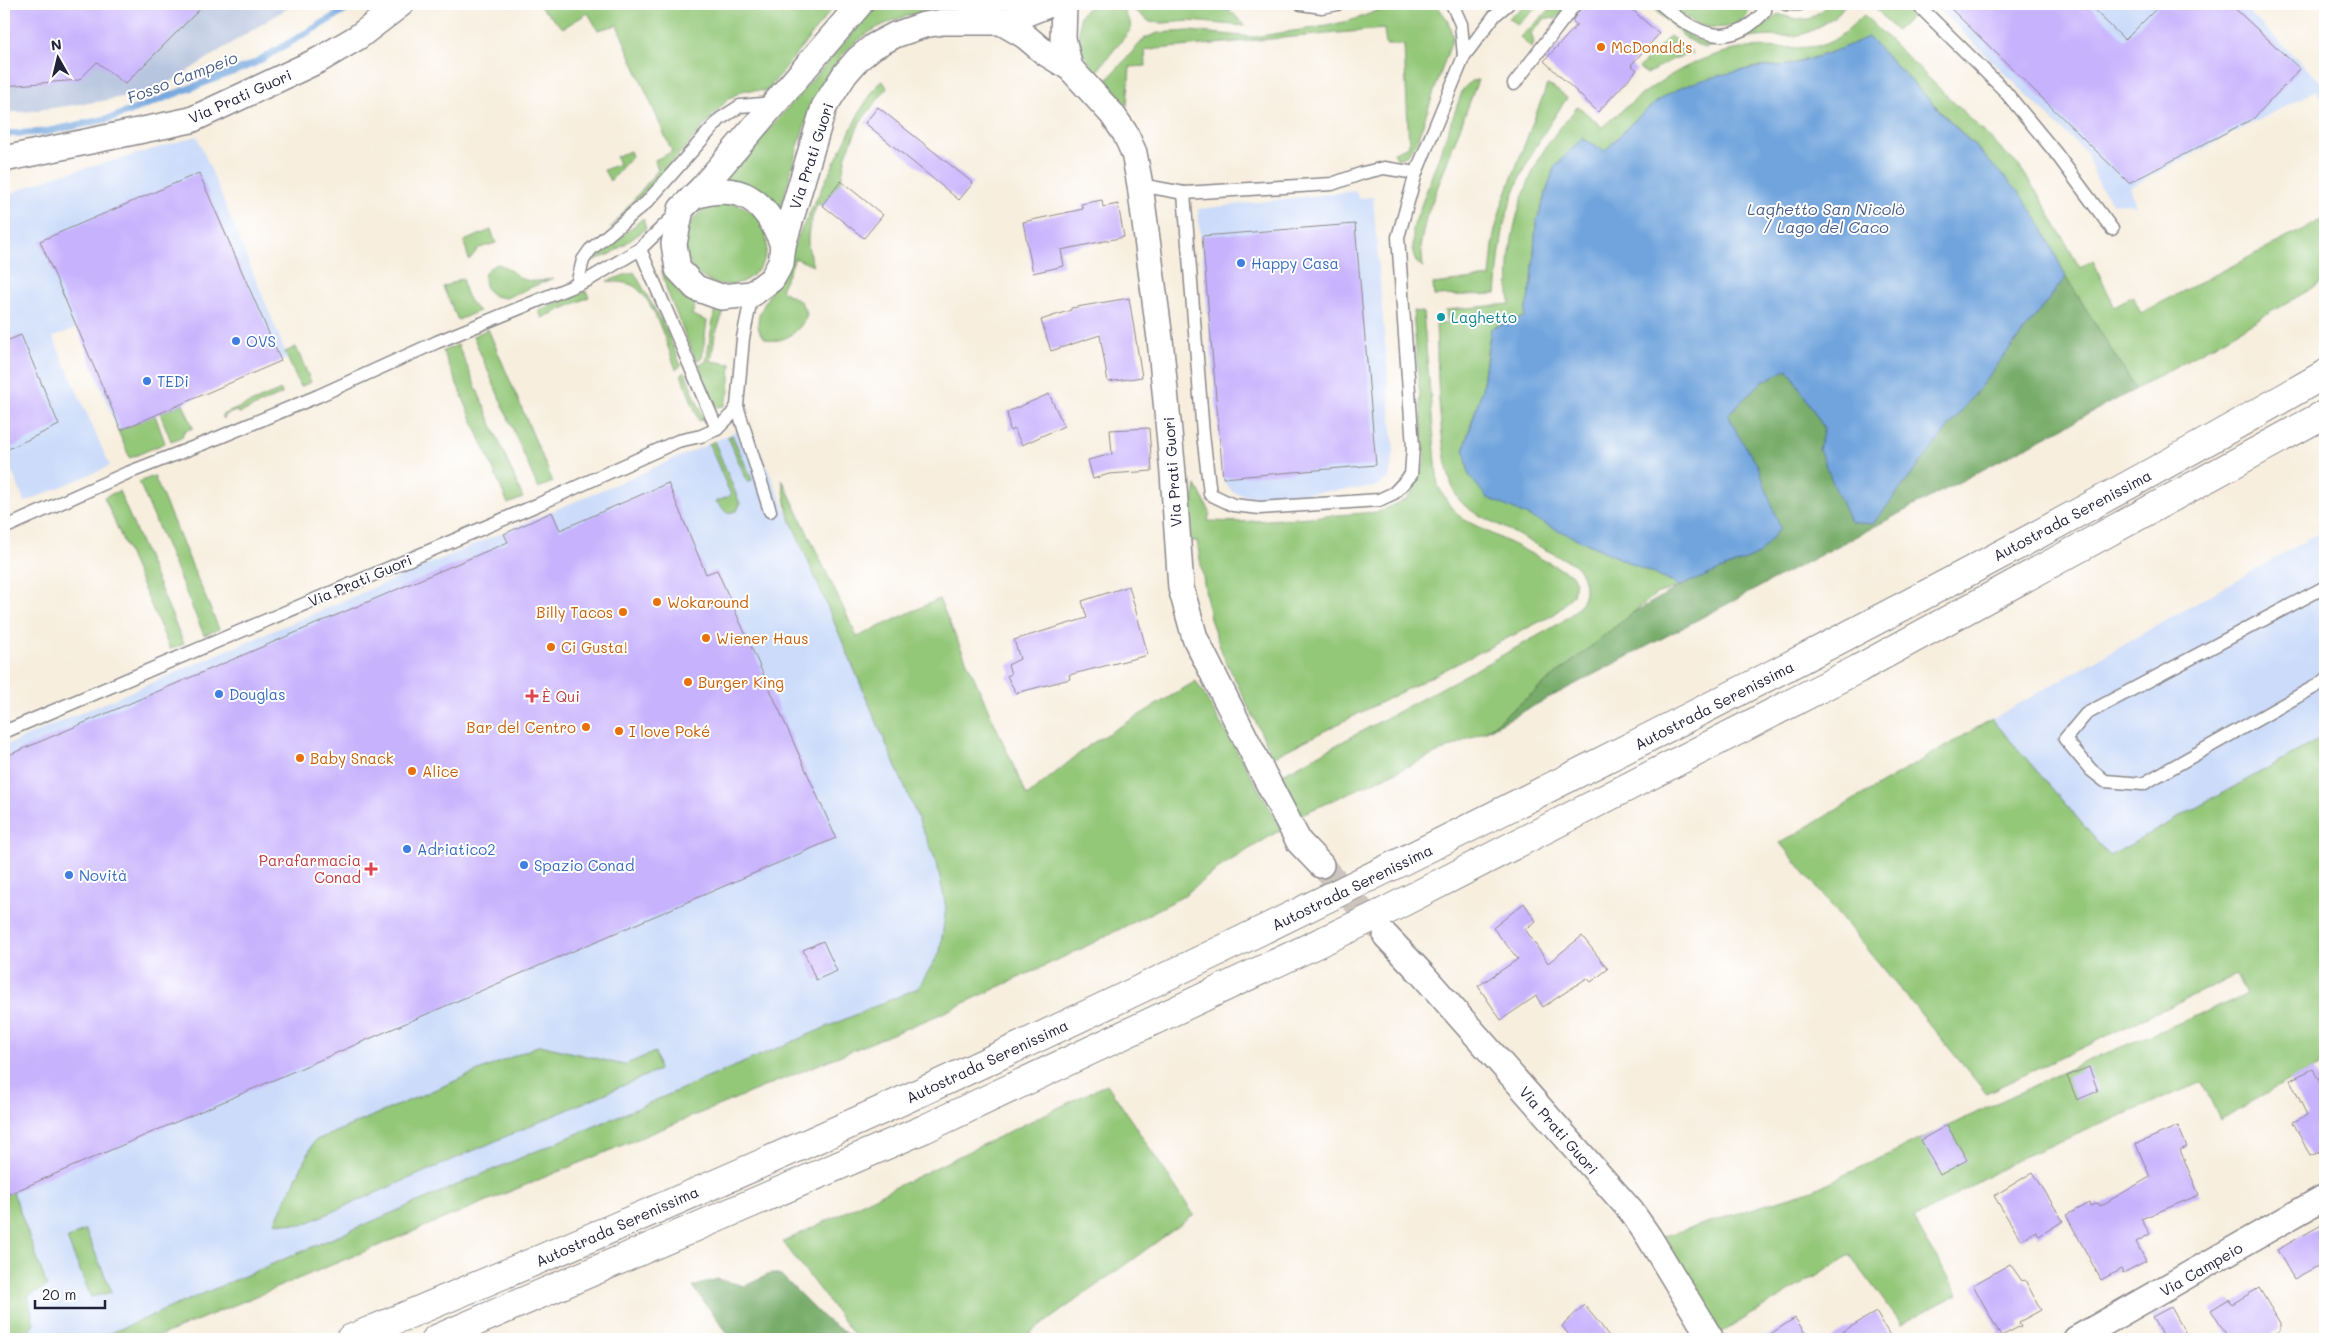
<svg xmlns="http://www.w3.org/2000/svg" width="2329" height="1343" viewBox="0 0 2329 1343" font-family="Mali,sans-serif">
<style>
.built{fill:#cbdbf9}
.industrial{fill:#b7c5de}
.green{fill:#94c879;stroke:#5b755a}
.forest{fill:#77ac69;stroke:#4c6752}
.water{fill:#71a4dd;stroke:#4a638c}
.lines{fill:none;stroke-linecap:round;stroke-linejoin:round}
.stream{stroke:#71a4dd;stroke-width:7}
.building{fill:#c7b2fd}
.minor-tunnel{stroke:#ccc5bd;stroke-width:25;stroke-dasharray:25 12;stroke-linecap:butt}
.service-casing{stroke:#8c888c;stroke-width:15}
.minor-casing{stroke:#8c888c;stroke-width:28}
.motorway-casing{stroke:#8c888c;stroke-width:30}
.service{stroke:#fff;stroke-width:12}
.minor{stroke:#fff;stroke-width:25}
.motorway{stroke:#fff;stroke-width:28}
.food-dot{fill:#e8710a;stroke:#fff;stroke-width:2}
.shop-dot{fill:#3f7fe0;stroke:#fff;stroke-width:2}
.culture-dot{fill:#0f9aa8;stroke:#fff;stroke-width:2}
.health-dot{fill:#e0444e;stroke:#fff;stroke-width:2}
.labels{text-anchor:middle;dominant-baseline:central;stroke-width:4;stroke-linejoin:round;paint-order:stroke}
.food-label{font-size:15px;fill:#c56008;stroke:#fff;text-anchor:start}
.street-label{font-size:15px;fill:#22223b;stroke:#fff}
.shop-label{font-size:15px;fill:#366cbe;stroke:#fff;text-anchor:start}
.culture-label{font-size:15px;fill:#0d838f;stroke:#fff;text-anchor:start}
.health-label{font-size:15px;fill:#be3a42;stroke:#fff;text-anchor:start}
.water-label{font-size:16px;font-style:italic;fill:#465c84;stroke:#fff}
</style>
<rect width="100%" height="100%" fill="#fff"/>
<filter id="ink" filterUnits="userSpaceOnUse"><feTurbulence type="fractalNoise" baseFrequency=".02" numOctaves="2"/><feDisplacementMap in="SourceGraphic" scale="10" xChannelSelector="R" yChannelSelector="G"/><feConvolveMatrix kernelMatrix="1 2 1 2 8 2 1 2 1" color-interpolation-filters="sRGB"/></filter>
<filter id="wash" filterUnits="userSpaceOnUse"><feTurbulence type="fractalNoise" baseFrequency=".0096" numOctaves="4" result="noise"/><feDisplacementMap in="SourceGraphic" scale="20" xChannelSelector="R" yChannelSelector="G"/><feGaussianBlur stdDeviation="1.12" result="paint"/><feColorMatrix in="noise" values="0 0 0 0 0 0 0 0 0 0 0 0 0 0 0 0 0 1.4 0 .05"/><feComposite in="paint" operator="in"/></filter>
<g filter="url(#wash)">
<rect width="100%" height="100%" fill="#f7eede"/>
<g class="built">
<path d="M 1934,4 L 2240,4 L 2322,83 L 2325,90 L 2325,103 L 2317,90 L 2130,187 L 2136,205 L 2113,203 L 2099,186 L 2087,154 Z"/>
<path d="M 197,136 L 288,358 L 118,431 L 77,328 L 53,337 L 110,466 L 25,502 L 4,453 L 4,196 L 55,176 L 117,160 Z"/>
<path d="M 1355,191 L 1359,198 L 1373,197 L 1394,452 L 1389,478 L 1375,487 L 1255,498 L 1232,492 L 1223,478 L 1198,209 Z"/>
<path d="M 749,425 L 937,863 L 946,908 L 940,952 L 918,988 L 97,1339 L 4,1339 L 4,746 L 709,444 Z"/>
<path d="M 2325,530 L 2325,962 L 2247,995 L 2236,975 L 2150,904 L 1992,719 Z"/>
</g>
<path class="industrial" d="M 4,4 L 294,4 L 159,89 L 103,101 L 23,112 L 4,112 Z"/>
<g class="green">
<path d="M 537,4 L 836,4 L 767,91 L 744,90 L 728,99 L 666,169 L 610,229 L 658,170 L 655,160 L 672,152 L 617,25 L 598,30 L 588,13 L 563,28 Z"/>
<path d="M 878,4 L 937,4 L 939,7 C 915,14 890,19 868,33 C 810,71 799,148 780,210 C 760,190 753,184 725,180 Z"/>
<path d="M 1092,4 L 1120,4 L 1130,22 L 1131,29 L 1097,71 C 1078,55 1079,38 1080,15 Z"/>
<path d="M 1131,4 L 1179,4 L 1230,10 L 1245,26 L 1190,21 L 1162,23 L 1150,22 L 1133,9 Z"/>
<path d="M 1395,4 L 1436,4 L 1447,19 L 1453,37 L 1416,144 L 1406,156 L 1397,159 L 1394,152 L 1409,146 L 1404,45 L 1386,45 L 1384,29 L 1145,50 L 1146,66 L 1130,67 L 1127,106 L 1106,81 L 1145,38 L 1158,33 L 1189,31 L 1254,37 L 1327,26 L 1356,19 Z"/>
<path d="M 1527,4 L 1541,4 L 1517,25 L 1508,18 Z"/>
<path d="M 1556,4 L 1569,4 L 1556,19 L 1546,18 L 1531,33 L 1534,43 L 1531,48 L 1520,37 Z"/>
<path d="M 1648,4 L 1652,4 C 1666,15 1690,42 1708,43 C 1718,44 1729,40 1738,37 C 1754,32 1766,26 1778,14 L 1796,19 L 1809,19 L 1830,4 L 1845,4 C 1840,13 1835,17 1826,22 C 1799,42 1786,34 1757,37 C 1739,39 1721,45 1704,48 L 1687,39 Z"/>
<path d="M 1668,4 L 1749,4 C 1750,28 1717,31 1700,25 C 1688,20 1678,12 1668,4 Z"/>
<path d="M 1872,4 L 1904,4 L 1908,8 L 1911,17 L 1896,31 Z"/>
<path d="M 1864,15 L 2019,166 L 2040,197 L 2080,268 L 2093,260 L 2114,306 L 2133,296 L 2141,313 L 2325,218 L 2325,281 L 2136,389 L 1978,469 L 2129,379 L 2066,277 L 2040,223 L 1984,155 L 1884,53 L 1853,44 L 1838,51 L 1787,65 L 1755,67 L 1706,80 L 1668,94 L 1633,121 L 1605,152 L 1582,138 L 1554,168 L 1536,223 L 1532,282 L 1524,317 L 1529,328 L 1489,338 L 1482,390 L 1465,443 L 1576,538 L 1680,586 L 1656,594 L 1486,731 L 1298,816 L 1281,775 L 1532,639 C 1560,623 1604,604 1576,565 C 1552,553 1528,541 1505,528 C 1491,521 1473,514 1462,503 C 1437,480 1438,361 1436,324 L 1447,323 L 1446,310 L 1510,304 C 1504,253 1517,198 1543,152 C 1552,136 1566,121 1578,106 L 1602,127 C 1643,92 1685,58 1740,49 C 1765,45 1792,50 1817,46 C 1835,44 1851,26 1864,15 Z"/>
<path d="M 1670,36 L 1693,53 L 1673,59 L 1647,74 L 1639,68 Z"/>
<path d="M 1478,80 L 1426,218 L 1421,242 L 1423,267 L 1416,262 L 1413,254 L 1413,228 L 1463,89 L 1471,81 Z"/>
<path d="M 883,81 L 887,88 L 860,122 L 846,155 L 841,181 L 822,205 L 817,204 C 808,230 804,238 813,266 L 795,258 L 781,290 L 801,302 L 807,314 C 796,346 751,352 759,315 L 860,111 L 878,84 Z"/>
<path d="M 1547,85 L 1554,88 L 1567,98 C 1536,143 1508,189 1501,244 C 1498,260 1498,277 1496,294 L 1434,296 L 1433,284 L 1490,277 L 1494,234 L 1502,204 Z"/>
<path d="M 630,151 L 632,156 L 610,181 L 604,170 L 619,164 L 616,157 Z"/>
<circle cx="726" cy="244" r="41"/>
<path d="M 643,218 L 646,229 L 611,254 L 592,261 Z"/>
<path d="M 491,230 L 496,243 L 479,248 L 469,260 L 464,241 Z"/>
<path d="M 498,264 C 510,267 515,277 526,280 C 535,283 545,280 553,278 L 506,298 L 494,296 L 487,290 C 481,277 484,268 498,264 Z"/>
<path d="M 662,271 L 665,271 L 677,288 L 696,301 L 692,315 L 707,321 L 702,358 L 696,361 L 667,291 Z"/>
<path d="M 634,272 L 665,327 L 681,366 L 676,369 C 667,346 654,299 634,286 C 626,282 616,282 607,281 Z"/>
<path d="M 463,278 C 463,292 469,302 479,311 L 458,320 L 443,287 Z"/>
<path d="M 586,291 L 589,297 L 542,318 L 539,311 Z"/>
<path d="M 715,308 L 724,311 L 715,335 L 711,361 L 731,364 L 729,392 L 724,406 L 716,407 L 699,364 L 706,362 Z"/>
<path d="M 1413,311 L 1423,312 L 1438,486 L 1450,506 L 1463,519 L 1571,574 L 1575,580 L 1573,595 L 1555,614 L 1273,757 L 1223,655 L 1210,619 L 1197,541 L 1189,541 L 1189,520 L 1196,485 L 1210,512 L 1208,521 L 1241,522 L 1378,512 L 1407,499 L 1414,489 L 1425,462 Z"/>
<path d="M 488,329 L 553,482 L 538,488 L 473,336 Z"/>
<path d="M 458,345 L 523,498 L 508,504 L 443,351 Z"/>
<path d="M 296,347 L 311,382 L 300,387 L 285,352 Z"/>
<path d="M 685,372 L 704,419 L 699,421 L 681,374 Z"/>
<path d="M 281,390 L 282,394 L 240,413 L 236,411 L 225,415 L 224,419 L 222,415 Z"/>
<path d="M 183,403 L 193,428 L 184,431 L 182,437 L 171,441 L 160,413 Z"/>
<path d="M 155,415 L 165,443 L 130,458 L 118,431 Z"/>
<path d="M 732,435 L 752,480 L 748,483 L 728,437 Z"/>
<path d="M 714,441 L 740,504 L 737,511 L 727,513 L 716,502 L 731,495 L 709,444 Z"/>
<path d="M 154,476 L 219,629 L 204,635 L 139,482 Z"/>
<path d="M 782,479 L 857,637 L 939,599 L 1027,796 L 1091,744 L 1196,681 L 1282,829 L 1220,867 L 1182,897 L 1081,949 L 936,1016 L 152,1339 L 97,1339 L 918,988 L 940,952 L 946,908 L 937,863 L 788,514 Z"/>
<path d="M 119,491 L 184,644 L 170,649 L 104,497 Z"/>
<path d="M 1992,719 L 2110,856 L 2325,736 L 2325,1063 L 2271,1091 L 2220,1120 L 2202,1082 L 2018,1159 L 1914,1219 L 1958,1294 L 1901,1324 L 1850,1255 L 1721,1333 L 1661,1237 L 1813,1190 L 2073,1067 L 2246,995 L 2236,975 L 1986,1093 L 1780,843 Z"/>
<path d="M 540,1045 L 624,1065 L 655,1052 L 659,1070 L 302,1225 L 275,1222 L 314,1141 Z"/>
<path d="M 1107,1084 L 1194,1215 L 1022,1339 L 857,1339 L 783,1242 Z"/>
<path d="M 13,1192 L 47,1286 L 28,1296 L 34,1324 L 23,1339 L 4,1339 L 4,1196 Z"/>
<path d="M 85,1230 L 88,1236 L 112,1292 L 91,1297 L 67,1239 Z"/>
</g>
<g class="forest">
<path d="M 2066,277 L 2136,389 L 1486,731 L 1631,614 L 1680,586 L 1758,555 L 1738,435 L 1728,414 L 1762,382 L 1788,368 L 1824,428 L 1819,450 L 1873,524 Z"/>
<path d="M 772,1273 L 781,1275 L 824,1318 L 854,1339 L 732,1339 L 693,1287 L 717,1279 L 745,1286 Z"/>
</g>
<path class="water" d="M 1868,37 L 2018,191 L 2040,223 L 2066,277 L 1873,524 L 1850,522 L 1819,450 L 1824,428 L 1788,369 L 1762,382 L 1728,414 L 1738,435 L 1758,466 L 1780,528 L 1758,555 L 1680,586 L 1486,497 L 1469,475 L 1464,448 L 1482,390 L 1491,328 L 1524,317 L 1532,282 L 1536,223 L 1542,206 L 1554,168 L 1582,138 L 1605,151 C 1624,131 1643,110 1667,95 C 1686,82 1732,72 1755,68 C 1766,66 1778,67 1789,65 C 1816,58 1842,49 1868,37 Z"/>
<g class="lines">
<path class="stream" d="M 4,134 L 45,132 L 112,118 L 253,64 L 356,4"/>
</g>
<g id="blocks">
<g class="building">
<path d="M 4,4 L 205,4 L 125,84 L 97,62 L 79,80 L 4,86 Z"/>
<path d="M 1583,4 L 1626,4 L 1659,34 L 1631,65 L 1637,70 L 1598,112 L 1544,61 L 1577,25 L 1572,21 Z"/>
<path d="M 1946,4 L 2088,4 L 2125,40 L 2161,4 L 2230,4 L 2300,69 L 2254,118 L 2129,183 Z"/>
<path d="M 878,107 L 973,183 L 959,200 L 865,123 Z"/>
<path d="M 199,173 L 281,361 L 121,430 L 40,241 Z"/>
<path d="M 841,181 L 883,215 L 864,238 L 822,205 Z"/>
<path d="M 1102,200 L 1103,207 L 1118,204 L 1124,237 L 1061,250 L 1064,266 L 1033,273 L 1023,222 L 1083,209 L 1081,204 Z"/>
<path d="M 1355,224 L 1376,465 L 1223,478 L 1202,236 Z"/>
<path d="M 1129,298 L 1142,377 L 1108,382 L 1100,335 L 1051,351 L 1041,320 L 1071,310 L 1071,308 Z"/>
<path d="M 21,335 L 59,425 L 4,451 L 4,342 Z"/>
<path d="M 1049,394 L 1064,426 L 1022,445 L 1014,429 L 1010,431 L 1007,412 Z"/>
<path d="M 1149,428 L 1152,471 L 1109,474 L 1093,479 L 1088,460 L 1112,454 L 1110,430 Z"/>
<path d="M 668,483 L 706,574 L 717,570 L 836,838 L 4,1196 L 4,757 L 508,542 L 504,534 L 552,512 L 560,530 Z"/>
<path d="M 1129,586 L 1148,655 L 1069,675 L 1070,679 L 1016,693 L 1007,676 L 1011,674 L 1008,665 L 1020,659 L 1014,640 L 1087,618 L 1082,601 Z"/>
<path d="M 1524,903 L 1536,921 L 1525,929 L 1548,963 L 1582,936 L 1608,969 L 1591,982 L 1587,978 L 1543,1007 L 1536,996 L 1501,1020 L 1478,986 L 1518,959 L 1493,928 Z"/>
<path d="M 823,941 L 837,971 L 816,980 L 803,950 Z"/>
<path d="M 2089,1067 L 2098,1091 L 2077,1100 L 2067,1076 Z"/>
<path d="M 2313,1069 L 2325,1093 L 2325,1152 L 2324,1150 L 2310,1156 L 2293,1122 L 2307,1115 L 2290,1080 Z"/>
<path d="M 1947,1125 L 1967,1160 L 1940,1175 L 1921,1140 Z"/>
<path d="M 2178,1126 L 2187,1147 L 2180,1150 L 2199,1195 L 2141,1219 L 2150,1234 L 2136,1242 L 2146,1261 L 2123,1273 L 2121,1269 L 2101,1280 L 2066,1215 L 2089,1203 L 2090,1206 L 2098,1203 L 2100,1206 L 2150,1177 L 2136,1144 Z"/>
<path d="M 2033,1172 L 2063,1221 L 2039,1236 L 2036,1231 L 2021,1240 L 1994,1196 Z"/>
<path d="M 2325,1223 L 2325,1262 L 2294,1279 L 2277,1250 Z"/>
<path d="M 2010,1264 L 2022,1281 L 2025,1280 L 2041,1310 L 2019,1322 L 2021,1326 L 2001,1336 L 1973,1285 Z"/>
<path d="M 2259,1288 L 2280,1323 L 2280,1330 L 2265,1339 L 2229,1339 L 2211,1310 L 2229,1299 L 2232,1304 Z"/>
<path d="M 1584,1305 L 1600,1324 L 1611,1339 L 1572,1339 L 1562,1326 Z"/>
<path d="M 2171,1307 L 2189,1339 L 2164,1339 L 2152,1317 Z"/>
<path d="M 1876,1312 L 1892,1339 L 1830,1339 Z"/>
<path d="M 1795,1318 L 1809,1339 L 1763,1339 Z"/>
</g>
</g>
</g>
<g filter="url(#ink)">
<use href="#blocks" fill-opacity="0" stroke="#8c888c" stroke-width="1"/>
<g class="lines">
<path class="minor-tunnel" d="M 1321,865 L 1382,932"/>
<defs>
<g id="service">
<path d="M 1301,4 L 1322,7 L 1338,4"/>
<path d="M 1452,4 L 1461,24 L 1464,56"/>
<path d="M 1661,4 C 1695,34 1729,52 1765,11 L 1765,4"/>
<path d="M 1786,4 L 1800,4"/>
<path d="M 1917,4 L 2003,89 L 2055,152 L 2112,229"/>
<path d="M 1514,84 L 1575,4"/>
<path d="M 1140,185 L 1184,193 L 1332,184 L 1363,173 L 1384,168 L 1416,173"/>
<path d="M 1184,193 L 1203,434 L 1210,494 L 1233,505 L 1260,508 L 1379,500 L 1394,493 L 1411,475 L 1413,447 L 1398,237 L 1416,173 L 1464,56 L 1495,15 L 1508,4"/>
<path d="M 640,249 L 717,429 L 732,414 L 737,406 L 743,338 L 752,294"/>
<path d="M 577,284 L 583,260 L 590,250 L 647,202 L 720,119 L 740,106 L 774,103"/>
<path d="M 737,406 L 770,511"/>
<path d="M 4,528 L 125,474 L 220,437 L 318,396 L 437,342 L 588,280 L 640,249 L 677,213"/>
<path d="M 2325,587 L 2086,714 L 2065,739 L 2091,770 L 2105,781 L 2143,784 L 2325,681"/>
<path d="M 4,732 L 537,505 L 678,441 L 701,436 L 717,429"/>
</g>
<g id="minor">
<path d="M 860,4 L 702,188 L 681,209 L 674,244 L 678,269 L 696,288 L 721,297 L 752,294 L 772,279 L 781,263 L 783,245 L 824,107 L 845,74 L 858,59 L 874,46 L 895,35 L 924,25 L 943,22 L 1004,22 L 1050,4"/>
<path d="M 970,4 L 1025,36 L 1044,52 L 1070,68 L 1112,114 L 1125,133 L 1134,153 L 1140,185 L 1160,339 L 1173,473 L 1181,588 L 1195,638 L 1263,773 L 1299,842 L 1321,865"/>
<path d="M 1064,4 L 1063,38 L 1070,68"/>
<path d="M 4,159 L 191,120 L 319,60 L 358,37 L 401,4"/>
<path d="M 694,196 C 742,181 766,201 783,245"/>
<path d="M 1386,936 L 1423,975 L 1631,1211 L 1649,1237 L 1711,1339"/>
<path d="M 2076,1339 L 2325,1197"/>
</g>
<g id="motorway">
<path d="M 350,1339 C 537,1261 724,1182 908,1098 C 1139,992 1367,880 1594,765 C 1841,641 2086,513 2325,374"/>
<path d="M 436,1339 L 924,1129 L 1380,914 L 1858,669 L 2325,414"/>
</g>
</defs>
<use href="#service" class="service-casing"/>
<use href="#minor" class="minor-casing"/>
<use href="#motorway" class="motorway-casing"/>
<use href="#service" class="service"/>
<use href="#minor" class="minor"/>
<use href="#motorway" class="motorway"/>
</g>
</g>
<g class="food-dot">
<circle cx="1601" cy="47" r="5"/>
<circle cx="657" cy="602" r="5"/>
<circle cx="623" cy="612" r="5"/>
<circle cx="706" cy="638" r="5"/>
<circle cx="551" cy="647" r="5"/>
<circle cx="688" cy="682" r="5"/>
<circle cx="586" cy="727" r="5"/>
<circle cx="619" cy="731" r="5"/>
<circle cx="300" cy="758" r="5"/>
<circle cx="412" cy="771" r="5"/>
</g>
<g class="shop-dot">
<circle cx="1241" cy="263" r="5"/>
<circle cx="236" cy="341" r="5"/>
<circle cx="147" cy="381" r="5"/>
<circle cx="219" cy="694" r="5"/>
<circle cx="407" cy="849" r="5"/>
<circle cx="524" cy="865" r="5"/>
<circle cx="69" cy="875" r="5"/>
</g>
<circle class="culture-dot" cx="1441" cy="317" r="5"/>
<g class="health-dot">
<path d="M529.5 688.5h5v5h5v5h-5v5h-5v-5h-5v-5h5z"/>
<path d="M368.5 861.5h5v5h5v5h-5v5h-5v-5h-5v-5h5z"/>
</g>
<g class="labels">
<g class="food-label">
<text x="1611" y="47">McDonald's</text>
<text x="667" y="602">Wokaround</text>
<text x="613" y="612" text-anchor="end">Billy Tacos</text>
<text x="716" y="638">Wiener Haus</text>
<text x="561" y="647">Ci Gusta!</text>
<text x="698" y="682">Burger King</text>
<text x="576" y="727" text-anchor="end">Bar del Centro</text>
<text x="629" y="731">I love Poké</text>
<text x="310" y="758">Baby Snack</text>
<text x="422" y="771">Alice</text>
</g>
<g class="street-label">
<text transform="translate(240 96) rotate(-24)">Via Prati Guori</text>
<text transform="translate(811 156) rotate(-72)">Via Prati Guori</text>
<text transform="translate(1172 472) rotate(-94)">Via Prati Guori</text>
<text transform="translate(2072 515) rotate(-28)">Autostrada Serenissima</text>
<text transform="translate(360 580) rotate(-23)">Via Prati Guori</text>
<text transform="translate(1714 705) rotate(-27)">Autostrada Serenissima</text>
<text transform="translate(1352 887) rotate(-26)">Autostrada Serenissima</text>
<text transform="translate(987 1061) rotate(-25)">Autostrada Serenissima</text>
<text transform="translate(1559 1130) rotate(49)">Via Prati Guori</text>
<text transform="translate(617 1226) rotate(-24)">Autostrada Serenissima</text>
<text transform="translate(2201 1269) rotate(-30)">Via Campeio</text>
</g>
<g class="shop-label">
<text x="1251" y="263">Happy Casa</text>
<text x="246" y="341">OVS</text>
<text x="157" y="381">TEDi</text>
<text x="229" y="694">Douglas</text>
<text x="417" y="849">Adriatico2</text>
<text x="534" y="865">Spazio Conad</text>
<text x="79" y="875">Novità</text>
</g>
<g class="culture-label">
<text x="1451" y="317">Laghetto</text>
</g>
<g class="health-label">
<text x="542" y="696">È Qui</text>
<text x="361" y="860" text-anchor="end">Parafarmacia<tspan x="361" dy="17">Conad</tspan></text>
</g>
<g class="water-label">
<text transform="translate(182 77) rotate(-21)">Fosso Campeio</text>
<text x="1826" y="208">Laghetto San Nicolò<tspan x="1826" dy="18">/ Lago del Caco</tspan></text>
</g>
</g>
<rect width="2329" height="1343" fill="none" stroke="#fff" stroke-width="20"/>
<g transform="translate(58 58) rotate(352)" stroke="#ffffff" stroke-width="4" paint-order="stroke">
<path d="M0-4L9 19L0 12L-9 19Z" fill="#22223b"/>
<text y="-8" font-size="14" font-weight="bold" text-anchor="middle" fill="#22223b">N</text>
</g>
<path d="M35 1300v8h70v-8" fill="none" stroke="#22223b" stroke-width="2.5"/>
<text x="42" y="1300" font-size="15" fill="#22223b" stroke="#ffffff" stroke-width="4" paint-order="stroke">20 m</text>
</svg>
